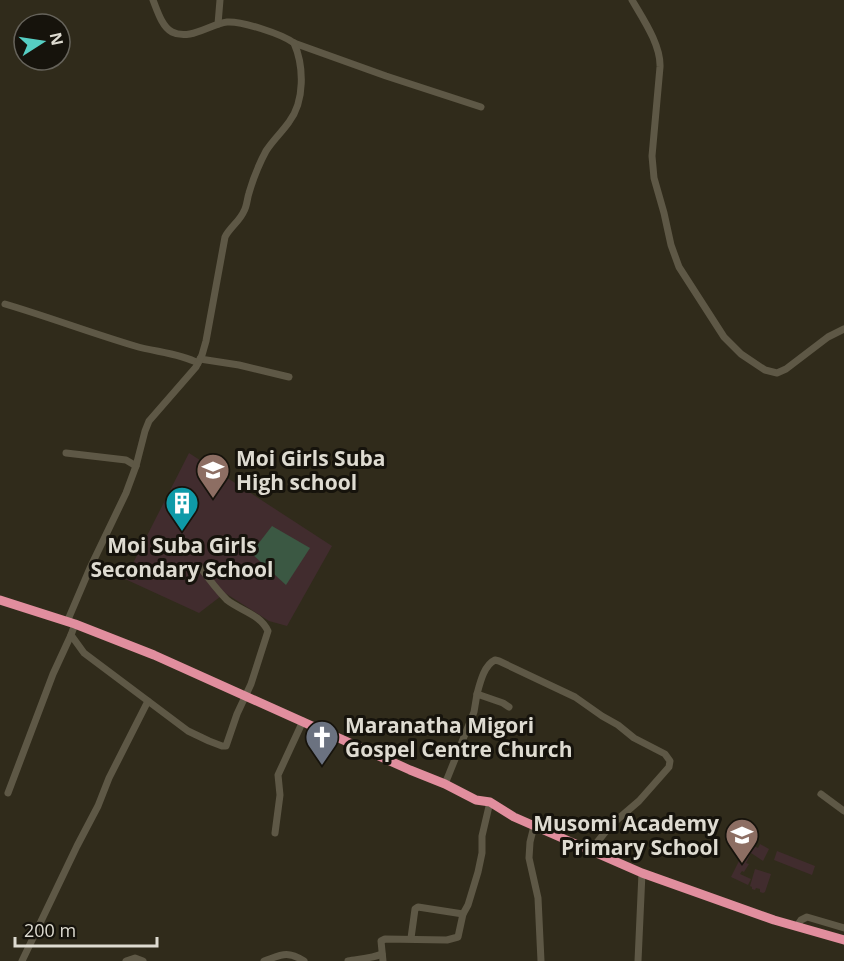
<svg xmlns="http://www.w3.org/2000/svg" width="844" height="961" viewBox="0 0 844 961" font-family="'Open Sans',sans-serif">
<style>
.education{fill:#412c2e}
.garden{fill:#3b5843}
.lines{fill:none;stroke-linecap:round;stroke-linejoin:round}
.minor{stroke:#5e5846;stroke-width:7}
.highway{stroke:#e18e9e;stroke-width:9}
.labels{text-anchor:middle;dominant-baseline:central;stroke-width:6;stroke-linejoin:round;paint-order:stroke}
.poi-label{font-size:21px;font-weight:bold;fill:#dedbd1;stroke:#16130c;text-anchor:start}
</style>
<rect width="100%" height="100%" fill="#302b1b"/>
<g class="education">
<path d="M 189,453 L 332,546 L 287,626 L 269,621 L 225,593 L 199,613 L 125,579 Z"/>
<path d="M 748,843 L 758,848 L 760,844 L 769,849 L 763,861 L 751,853 L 746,863 L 749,864 L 744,872 L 742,871 L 740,874 L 751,879 L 748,885 L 731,877 Z"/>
<path d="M 777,851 L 815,866 L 812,875 L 774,860 Z"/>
<path d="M 755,869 L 771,874 L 765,892 L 763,893 L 760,892 L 760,889 L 756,888 L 755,890 L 752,889 L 752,887 L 750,886 Z"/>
</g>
<path class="garden" d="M 272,526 L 310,548 L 286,585 L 251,553 Z"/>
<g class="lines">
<g class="minor">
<path d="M 153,0 C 157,10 162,27 172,32 C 190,41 210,24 227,22 C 242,21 282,34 294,43 L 386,76 L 481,107"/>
<path d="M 632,0 C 643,19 661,45 660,67 L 652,156 L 654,178 L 664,213 L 671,245 L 679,267 L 724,337 L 741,354 L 765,370 L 777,373 L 786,369 L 828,337 L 844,329"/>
<path d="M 218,24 L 220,0"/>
<path d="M 5,304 C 49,317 91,333 135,346 C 155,352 179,353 198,363"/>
<path d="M 200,359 L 239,365 L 289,377"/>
<path d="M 66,453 L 126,460 L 136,466"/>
<path d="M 67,622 L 90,568 L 126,493 L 136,466 L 145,431 L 149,421 L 196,367 L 202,355 L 206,341 L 225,237 C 230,227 240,221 244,211 C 247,206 247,199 249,193 C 253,179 259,164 266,151 C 273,140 282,132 289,122 C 305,101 304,66 294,43"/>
<path d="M 75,624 L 71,635 L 84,653 L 188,731 L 209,741 L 222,746 L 226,746 L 237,714 L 251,684 L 268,631 C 260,614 241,611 227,600 C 217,590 208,578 200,567"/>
<path d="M 477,694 C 480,683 484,665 495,660 L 499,661 L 575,697 L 602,716 L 618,725 L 634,738 L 665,754 L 670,761 L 669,767 L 639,801 L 611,825 L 590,851"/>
<path d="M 445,784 L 474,712 L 477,694 L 503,703 L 509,707"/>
<path d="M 8,793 L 53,674 L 71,635"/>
<path d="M 821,794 L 844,811"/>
<path d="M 534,826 L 530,842 L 529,858 L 538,898 L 541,961"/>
<path d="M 275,833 L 280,795 L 278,775 L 303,721"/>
<path d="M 797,926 L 801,920 L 807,917 L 844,928"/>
<path d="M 411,938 L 415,909 L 418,907 L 463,914"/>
<path d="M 22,961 L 77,846 L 98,806 L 109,778 L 148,701"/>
<path d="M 126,961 L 135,958 L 143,961"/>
<path d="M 264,961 C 281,955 287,950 304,961"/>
<path d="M 348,961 C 359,959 373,958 382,954"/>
<path d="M 383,961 L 381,941 L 385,939 L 447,940 L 458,937 L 463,914 L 468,905 L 478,872 L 482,853 L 482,836 L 490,802"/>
<path d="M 638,961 L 642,873"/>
</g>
<path class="highway" d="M 0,600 L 75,624 L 154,655 L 410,770 L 445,784 L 476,800 L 490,802 L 514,817 L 642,873 L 774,920 L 844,940"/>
</g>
<defs>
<symbol id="school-pin" viewBox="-11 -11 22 30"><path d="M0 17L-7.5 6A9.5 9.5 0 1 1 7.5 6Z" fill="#8d6e63" stroke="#16130c"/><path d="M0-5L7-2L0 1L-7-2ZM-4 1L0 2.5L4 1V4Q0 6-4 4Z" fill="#fff"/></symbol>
<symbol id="building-pin" viewBox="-11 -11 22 30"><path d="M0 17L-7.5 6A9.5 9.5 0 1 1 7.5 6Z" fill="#0f9aa8" stroke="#16130c"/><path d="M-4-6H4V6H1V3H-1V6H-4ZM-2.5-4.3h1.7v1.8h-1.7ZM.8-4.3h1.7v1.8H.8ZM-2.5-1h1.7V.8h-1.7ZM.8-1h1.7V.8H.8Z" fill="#fff"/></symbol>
<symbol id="church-pin" viewBox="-11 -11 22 30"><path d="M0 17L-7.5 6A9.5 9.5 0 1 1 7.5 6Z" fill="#6b7280" stroke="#16130c"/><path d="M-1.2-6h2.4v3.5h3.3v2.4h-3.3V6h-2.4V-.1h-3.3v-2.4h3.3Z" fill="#fff"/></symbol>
</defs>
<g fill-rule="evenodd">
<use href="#school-pin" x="194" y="451" width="38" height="52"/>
<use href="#building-pin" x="163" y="484" width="38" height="52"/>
<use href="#church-pin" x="303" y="718" width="38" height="52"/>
<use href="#school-pin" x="723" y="816" width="38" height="52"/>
</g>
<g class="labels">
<g class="poi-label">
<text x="236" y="458">Moi Girls Suba<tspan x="236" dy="24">High school</tspan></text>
<text x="182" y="545" text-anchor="middle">Moi Suba Girls<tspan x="182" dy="24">Secondary School</tspan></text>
<text x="345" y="725">Maranatha Migori<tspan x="345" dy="24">Gospel Centre Church</tspan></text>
<text x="719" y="823" text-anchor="end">Musomi Academy<tspan x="719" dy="24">Primary School</tspan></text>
</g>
</g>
<g transform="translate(42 42) rotate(78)"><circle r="28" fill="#16130c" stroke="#66635b" stroke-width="1.5"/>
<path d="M0-4.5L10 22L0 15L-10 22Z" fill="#56cec3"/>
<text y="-9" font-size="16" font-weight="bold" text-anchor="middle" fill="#dedbd1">N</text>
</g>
<path d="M15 937v9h142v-9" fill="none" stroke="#dedbd1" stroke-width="3"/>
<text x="24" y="937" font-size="18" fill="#dedbd1" stroke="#16130c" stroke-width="4.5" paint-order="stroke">200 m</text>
</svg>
